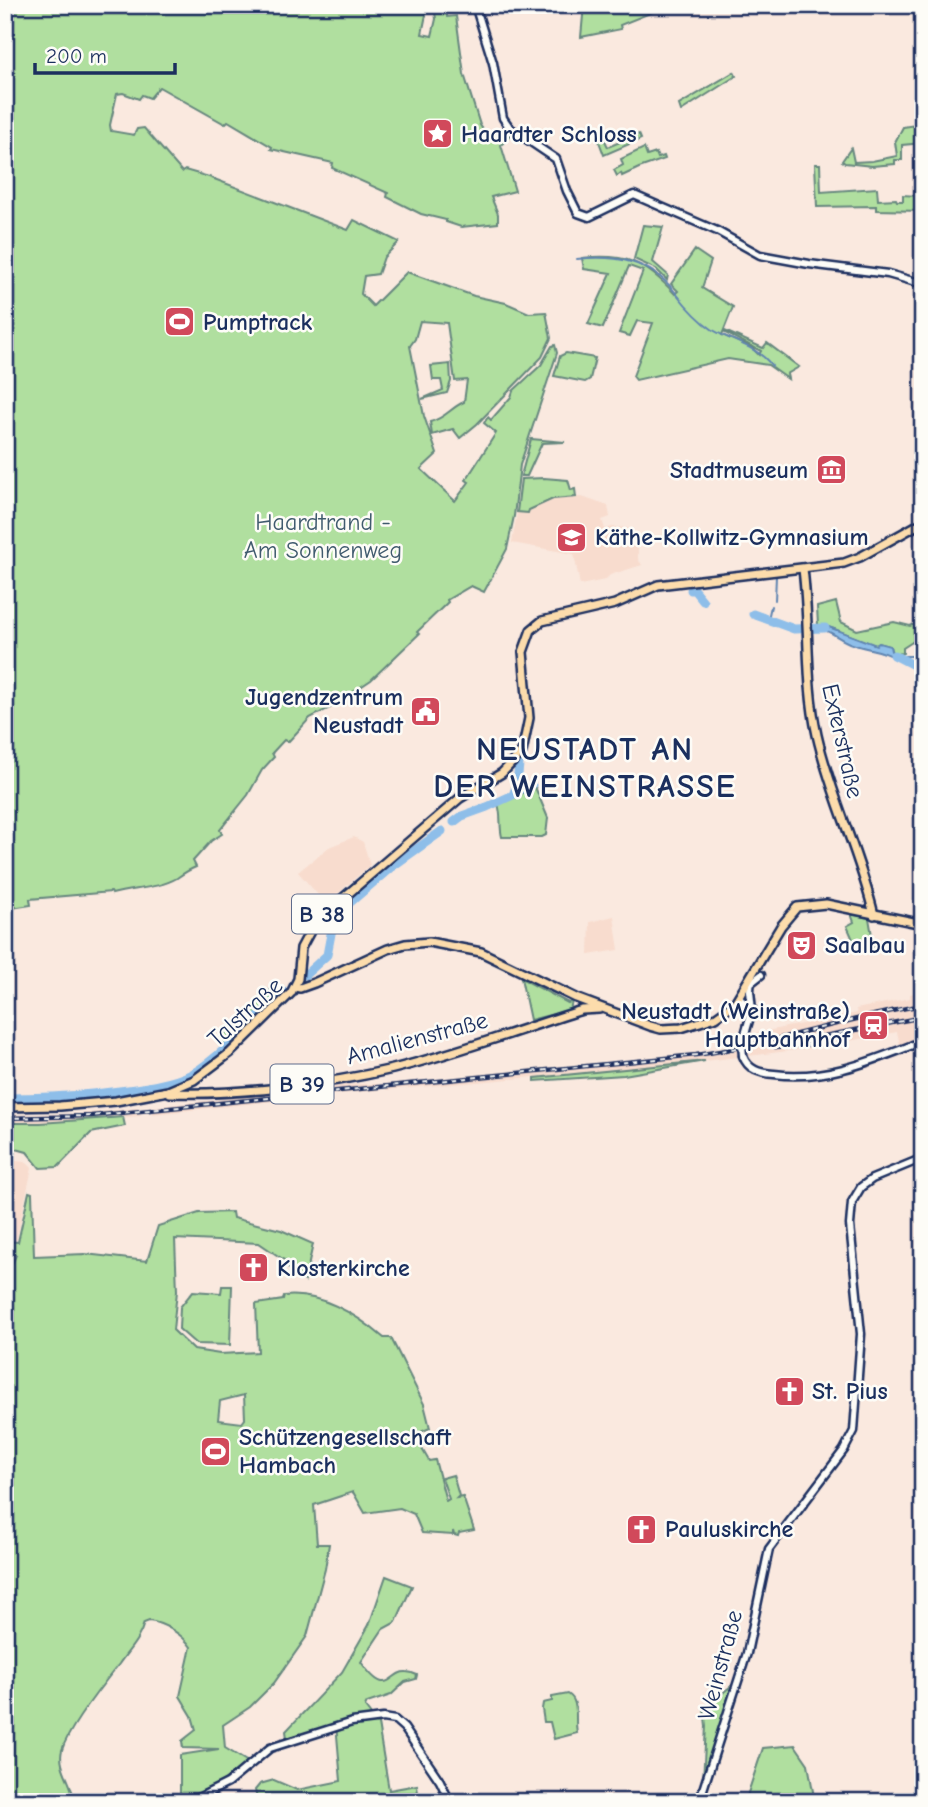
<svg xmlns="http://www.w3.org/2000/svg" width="928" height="1807" viewBox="0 0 928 1807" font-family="'Comic Neue',sans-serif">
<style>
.built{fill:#f8dcce}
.green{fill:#b0df9f;stroke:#66877e;stroke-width:2;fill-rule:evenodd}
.water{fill:#8ebee9;stroke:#6085b1;stroke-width:2}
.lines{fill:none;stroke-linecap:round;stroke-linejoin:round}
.stream{stroke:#6085b1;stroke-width:2}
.canal{stroke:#8ebee9;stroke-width:5}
.river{stroke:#8ebee9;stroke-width:9}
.minor-casing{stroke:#1b2f5e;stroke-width:11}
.major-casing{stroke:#1b2f5e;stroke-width:12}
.minor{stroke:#fdfcf7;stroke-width:6}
.major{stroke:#fcdcac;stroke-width:7}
.rail-casing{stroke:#1b2f5e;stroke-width:4.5}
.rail{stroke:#fdfcf7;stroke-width:2;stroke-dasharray:5;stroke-linecap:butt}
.minor-bridge-casing{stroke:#1b2f5e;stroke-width:11;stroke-linecap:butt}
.minor-bridge{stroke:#fdfcf7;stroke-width:6}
.labels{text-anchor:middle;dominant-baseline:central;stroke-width:5;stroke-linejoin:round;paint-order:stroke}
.shield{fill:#fdfcf7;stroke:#5f6c8c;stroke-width:2}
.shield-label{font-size:23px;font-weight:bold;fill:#1b2f5e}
.poi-label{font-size:24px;font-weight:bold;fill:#1b2f5e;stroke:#fdfcf7;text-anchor:start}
.park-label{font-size:24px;fill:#405b6e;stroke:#fdfcf7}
.street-label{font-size:24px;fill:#1b2f5e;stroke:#fdfcf7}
.district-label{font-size:32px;font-weight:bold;letter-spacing:2px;fill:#1b2f5e;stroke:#fdfcf7}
</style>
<rect width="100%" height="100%" fill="#fae9df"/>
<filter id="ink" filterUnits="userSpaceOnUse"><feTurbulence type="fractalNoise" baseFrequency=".0143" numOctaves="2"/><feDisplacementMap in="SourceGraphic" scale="14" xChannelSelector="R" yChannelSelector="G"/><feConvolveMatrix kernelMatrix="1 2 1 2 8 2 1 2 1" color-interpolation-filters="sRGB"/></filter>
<g filter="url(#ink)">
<g class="built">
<path d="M 582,497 L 608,506 L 610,517 L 602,520 L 605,529 L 613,527 L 628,528 L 638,548 L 638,559 L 642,565 L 610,575 L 605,580 L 580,585 L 574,554 L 512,543 L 517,512 L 528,513 L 528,510 L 557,498 Z"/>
<path d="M 354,837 L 363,842 L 370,865 L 326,904 L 298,872 L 329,847 Z"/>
<path d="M 614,916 L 619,950 L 589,955 L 590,922 Z"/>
<path d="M 923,989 L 923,1036 L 900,1045 L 897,1032 L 812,1048 L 749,1056 L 747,1043 L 751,1034 L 857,1013 L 856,1009 L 910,998 L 910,994 Z"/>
<path d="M 737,1047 L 738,1057 L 681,1064 L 386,1090 L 386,1084 L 667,1057 Z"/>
<path d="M 359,1084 L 378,1084 L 378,1090 L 153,1114 L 152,1107 Z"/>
<path d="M 139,1108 L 141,1116 L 68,1122 L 5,1123 L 5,1116 L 8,1115 L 80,1114 Z"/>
<path d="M 5,1160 L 26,1162 L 32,1168 L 16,1242 L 5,1241 Z"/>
</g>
<g class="green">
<path d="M 5,5 L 428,5 L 422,34 L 432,36 L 436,19 L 434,5 L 446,5 L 447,17 L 456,16 L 464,74 L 480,125 L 486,134 L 506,128 L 514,132 L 501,145 L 515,191 L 491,197 L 498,214 L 498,223 L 461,227 L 446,222 L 446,220 L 421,214 L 387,197 L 388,193 L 332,168 L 333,163 L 271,149 L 272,147 L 228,121 L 225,124 L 159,87 L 150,98 L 142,95 L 139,99 L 123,93 L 117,94 L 110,125 L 111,131 L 134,135 L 137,129 L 144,128 L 182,172 L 185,170 L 209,177 L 348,230 L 354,220 L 399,242 L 384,257 L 378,274 L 364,276 L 361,294 L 373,306 L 407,272 L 474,296 L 506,303 L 529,313 L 546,312 L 551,338 L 542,357 L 477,424 L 460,438 L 453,429 L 432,435 L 430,422 C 446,418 450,408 464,402 L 467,380 L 455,381 L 447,323 L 420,321 L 415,339 L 410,346 L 424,416 L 437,454 L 421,469 L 455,501 L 469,482 L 466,480 L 496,433 L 484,423 L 488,417 L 491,420 L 511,397 L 513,391 L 541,365 L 552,346 L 555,345 L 557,353 L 520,465 L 514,516 L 507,549 L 484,592 L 471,586 L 447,600 L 448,602 L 417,632 L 419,634 L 371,680 L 344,698 L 345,700 L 310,718 L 288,742 L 284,740 L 272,753 L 274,757 L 262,770 L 248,795 L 220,830 L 222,834 L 211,841 L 193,861 L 196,867 C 188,870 184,873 177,878 C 158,889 132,888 112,894 L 111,892 L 30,899 L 31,905 L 5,909 Z"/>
<path d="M 584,5 L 670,5 L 620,25 L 621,29 L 581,37 Z"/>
<path d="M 734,72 L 736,76 L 681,111 L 679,105 Z"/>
<path d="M 923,124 L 923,143 L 902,145 L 902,160 L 895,160 L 895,164 L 872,166 L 845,163 L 842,161 L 851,148 L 854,162 L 872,161 L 897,156 L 895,142 L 903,127 Z"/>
<path d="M 601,132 L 608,147 L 639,134 L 641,139 L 604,155 L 597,136 Z"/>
<path d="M 644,148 L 647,156 L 656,153 L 658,158 L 664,156 L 665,159 L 639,168 L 622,176 L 621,173 L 617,176 L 614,170 L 623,165 L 621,159 Z"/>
<path d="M 815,164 L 820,164 L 821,192 L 877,188 L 878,200 L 896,199 L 897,201 L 903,201 L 903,195 L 917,196 L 918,189 L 923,189 L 923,211 L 876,210 L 876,206 L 817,207 Z"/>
<path d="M 643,225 L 663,227 L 653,262 L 668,275 L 667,280 L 656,269 L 634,259 Z"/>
<path d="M 695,250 L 711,261 L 702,288 L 733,307 L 722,335 L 752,348 L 759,355 L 761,351 L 725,333 L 725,331 L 763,348 L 767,343 L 799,367 L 787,374 L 788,379 L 768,365 L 728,359 L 636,380 L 633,376 L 653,323 L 637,321 L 630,336 L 619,333 L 643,271 L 629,266 L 603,328 L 588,324 L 611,273 L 584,269 L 582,258 C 626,253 645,262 675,294 L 678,291 L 671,284 Z"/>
<path d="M 566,353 L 595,358 L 590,379 L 585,382 L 554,376 L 560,356 Z"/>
<path d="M 450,364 L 451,381 L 447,393 L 422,399 L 443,390 L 441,380 L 433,380 L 431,366 Z"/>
<path d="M 531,439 L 565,442 L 542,443 L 527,476 L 521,476 Z"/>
<path d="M 544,478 L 568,480 L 571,490 L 575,489 L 576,497 L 553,499 L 529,510 L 528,513 L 517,512 L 521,479 Z"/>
<path d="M 836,602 L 841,622 L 857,630 L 894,622 L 910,626 L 923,621 L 923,635 L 903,648 L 903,653 L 896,654 L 891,651 L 890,646 L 879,643 L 876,645 C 857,640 837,627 818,625 L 817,607 Z"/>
<path d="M 535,787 L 548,818 L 546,835 L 542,837 L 502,837 C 499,825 502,816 498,804 C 511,798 523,794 535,787 Z"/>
<path d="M 851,914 L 869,918 L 874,947 L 858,951 L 847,926 L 854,922 Z"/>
<path d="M 521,978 L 568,1003 L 572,1001 L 570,1010 L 530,1020 Z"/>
<path d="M 274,986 L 280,993 L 223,1046 L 218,1040 Z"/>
<path d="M 705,1061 L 624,1075 L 535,1081 L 535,1078 Z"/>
<path d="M 123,1117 L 125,1126 L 91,1133 L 58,1167 L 40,1168 L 27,1152 L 5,1146 L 5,1123 L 40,1123 Z"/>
<path d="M 29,1192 L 32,1193 L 34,1256 L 85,1254 L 147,1261 L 158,1226 L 199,1213 L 232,1212 L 233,1218 L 281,1230 L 313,1244 L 305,1281 L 288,1268 L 290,1264 L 259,1243 L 175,1239 L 177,1291 L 173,1330 L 194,1350 L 220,1354 L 258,1352 L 256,1304 L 283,1300 L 284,1296 C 321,1292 356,1314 384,1338 L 391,1338 L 424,1404 L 430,1428 L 414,1435 L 429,1461 L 435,1460 L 446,1501 L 449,1499 L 442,1478 L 453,1475 L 459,1496 L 457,1498 L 463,1497 L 474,1530 L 459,1533 L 458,1536 L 454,1535 L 453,1531 L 453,1535 L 422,1533 L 414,1514 L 400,1508 L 365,1513 L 353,1492 L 314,1505 L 317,1544 L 329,1544 L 325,1569 L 307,1636 L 274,1683 L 250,1707 L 223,1725 L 225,1748 L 248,1762 L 220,1783 L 180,1802 L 180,1755 L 219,1749 L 183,1748 L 182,1741 L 196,1730 L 192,1716 L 180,1696 L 191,1647 C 182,1634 164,1623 149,1621 L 144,1623 C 140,1639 128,1651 119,1664 C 103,1684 69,1727 62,1750 C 57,1768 74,1784 74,1802 L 5,1802 L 5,1280 L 16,1255 L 5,1252 L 5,1241 L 18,1242 ZM 244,1395 L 245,1419 L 242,1423 L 218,1420 L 220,1401 Z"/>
<path d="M 222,1286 L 232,1286 L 230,1345 L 196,1344 L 179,1329 L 180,1307 L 193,1291 L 221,1293 Z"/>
<path d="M 386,1576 L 412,1586 L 396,1622 L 383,1629 L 361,1662 C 393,1707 388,1660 417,1675 L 416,1679 L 405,1682 L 391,1695 L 367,1703 L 365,1707 L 378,1724 L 389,1790 L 417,1785 L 419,1802 L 296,1802 L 294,1795 L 257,1799 L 255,1790 L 260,1784 L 274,1780 L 297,1790 L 341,1781 L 336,1724 L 287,1738 L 286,1731 L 342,1672 L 369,1625 Z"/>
<path d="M 735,1683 L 703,1781 L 706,1726 L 704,1708 Z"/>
<path d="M 568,1694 C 580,1701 574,1719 577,1733 L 554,1739 L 550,1722 L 544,1722 L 542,1709 L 543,1703 L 552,1701 L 552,1697 Z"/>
<path d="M 795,1745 L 808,1764 L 814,1797 L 777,1802 L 745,1802 L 763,1748 Z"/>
</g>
<path class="water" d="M 816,625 L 826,626 L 876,645 L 879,643 L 890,646 L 891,651 L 902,658 L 901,661 C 885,650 869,650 852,644 C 839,640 831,629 816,629 Z"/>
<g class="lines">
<g class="stream">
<path d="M 577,259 C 615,255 650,260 675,292 C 686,306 697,319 713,330 C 733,342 757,346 772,366"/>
<path d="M 699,597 L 700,597"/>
<path d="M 775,600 L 776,576"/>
<path d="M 768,619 L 771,606"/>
<path d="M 898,656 L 923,656"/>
<path d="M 909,1802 L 923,1800"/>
</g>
<path class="canal" d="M 513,795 L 534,785"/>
<g class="river">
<path d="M 691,590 L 694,590 L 703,601"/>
<path d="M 753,614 L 794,629 L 825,628"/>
<path d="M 894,655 L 923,670"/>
<path d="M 454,822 L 462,816 L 487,807 L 513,795 L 517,785 L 519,764"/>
<path d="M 305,975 L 327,955 L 334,918 L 340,911 L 390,868 L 442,831"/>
<path d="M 5,1098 C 46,1098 158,1093 192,1074 C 221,1057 258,1016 284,992"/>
</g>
<defs>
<g id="minor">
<path d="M 475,5 L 493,63 L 503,118 L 510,128 L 556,159 L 567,191 L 578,213 L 589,217 L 634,195 L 717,231 L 760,255 L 809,264 L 888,274 L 923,284"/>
<path d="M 752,982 L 761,975"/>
<path d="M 739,996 L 750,1012"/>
<path d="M 742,1045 L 752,1010 L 750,991 L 751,976"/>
<path d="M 743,1056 C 748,1070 760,1073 774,1074 C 827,1081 874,1060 923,1041"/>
<path d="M 190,1802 L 228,1783 L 270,1748 L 352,1722 L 383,1718 L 395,1720 L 404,1728 L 440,1781 L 450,1802"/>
<path d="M 699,1802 L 747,1653 L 769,1549 L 844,1450 L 854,1431 L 861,1334 L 850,1225 L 852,1202 L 861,1187 L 872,1179 L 923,1158"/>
</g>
<g id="major">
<path d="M 803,569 C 810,625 805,681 817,735 C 831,797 860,854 874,915"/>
<path d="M 295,987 L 300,988 L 314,983 L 388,949 L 405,944 L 429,942 L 481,952 L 576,998 L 650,1026 L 661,1029 L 681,1028 L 716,1017 L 734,1004 L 781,926 L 797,907 L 826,904 L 923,924"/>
<path d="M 170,1093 C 241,1095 324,1085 393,1069 C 457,1053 519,1030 582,1010 L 599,1009"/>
<path d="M 5,1107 L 60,1106 L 116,1101 L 168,1091 L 194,1080 L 230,1053 L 291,993 L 298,979 L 301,948 L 315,922 L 460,798 L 502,773 L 522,752 L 529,718 L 523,652 L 531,630 L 542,621 L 615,604 L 658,585 L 844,563 L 860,557 L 923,522"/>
</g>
</defs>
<use href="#minor" class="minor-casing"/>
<use href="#major" class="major-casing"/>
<use href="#minor" class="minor"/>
<use href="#major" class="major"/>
<defs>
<g id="rail">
<path d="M 819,1037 L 923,1017"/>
<path d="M 775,1047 L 831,1043"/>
<path d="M 5,1118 L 91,1116 L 696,1055 C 773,1044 846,1018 923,1005"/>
</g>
</defs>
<use href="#rail" class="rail-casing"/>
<use href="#rail" class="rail"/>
<defs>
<path id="minor-bridge" d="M 742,1045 L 743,1056"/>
</defs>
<use href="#minor-bridge" class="minor-bridge-casing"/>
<use href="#minor-bridge" class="minor-bridge"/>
</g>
</g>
<defs>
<symbol id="sight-square" viewBox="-11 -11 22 22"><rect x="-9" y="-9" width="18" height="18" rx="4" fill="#d1495b" stroke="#fdfcf7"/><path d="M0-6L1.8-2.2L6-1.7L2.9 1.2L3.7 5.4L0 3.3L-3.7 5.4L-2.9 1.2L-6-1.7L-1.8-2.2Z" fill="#fff"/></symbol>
<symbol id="stadium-square" viewBox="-11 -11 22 22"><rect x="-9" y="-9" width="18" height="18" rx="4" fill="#d1495b" stroke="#fdfcf7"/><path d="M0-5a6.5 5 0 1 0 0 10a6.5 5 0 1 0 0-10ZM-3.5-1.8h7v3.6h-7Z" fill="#fff"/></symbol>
<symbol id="museum-square" viewBox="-11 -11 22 22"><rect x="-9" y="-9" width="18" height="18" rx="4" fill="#d1495b" stroke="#fdfcf7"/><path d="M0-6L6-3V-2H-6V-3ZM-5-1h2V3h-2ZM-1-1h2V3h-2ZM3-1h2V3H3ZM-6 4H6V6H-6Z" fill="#fff"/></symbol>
<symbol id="school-square" viewBox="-11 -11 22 22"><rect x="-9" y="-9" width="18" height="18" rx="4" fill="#d1495b" stroke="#fdfcf7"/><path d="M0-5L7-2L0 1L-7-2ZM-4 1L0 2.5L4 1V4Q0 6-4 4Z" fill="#fff"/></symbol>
<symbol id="civic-square" viewBox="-11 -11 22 22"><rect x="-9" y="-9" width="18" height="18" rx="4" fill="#d1495b" stroke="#fdfcf7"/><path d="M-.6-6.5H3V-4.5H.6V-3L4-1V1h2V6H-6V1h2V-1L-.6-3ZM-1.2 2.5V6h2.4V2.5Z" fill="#fff"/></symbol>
<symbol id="theatre-square" viewBox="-11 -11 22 22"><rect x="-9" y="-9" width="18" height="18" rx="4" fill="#d1495b" stroke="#fdfcf7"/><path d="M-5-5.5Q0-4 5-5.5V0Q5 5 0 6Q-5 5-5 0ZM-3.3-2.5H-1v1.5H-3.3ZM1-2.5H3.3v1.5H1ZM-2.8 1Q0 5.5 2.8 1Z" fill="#fff"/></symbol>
<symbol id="station-square" viewBox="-11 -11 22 22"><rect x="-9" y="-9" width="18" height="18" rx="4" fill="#d1495b" stroke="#fdfcf7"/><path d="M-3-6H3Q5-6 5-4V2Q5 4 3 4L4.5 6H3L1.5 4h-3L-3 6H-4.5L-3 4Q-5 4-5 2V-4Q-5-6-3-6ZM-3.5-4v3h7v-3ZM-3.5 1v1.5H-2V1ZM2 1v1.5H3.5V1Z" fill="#fff"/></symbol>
<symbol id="church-square" viewBox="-11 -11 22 22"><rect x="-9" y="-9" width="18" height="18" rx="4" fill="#d1495b" stroke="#fdfcf7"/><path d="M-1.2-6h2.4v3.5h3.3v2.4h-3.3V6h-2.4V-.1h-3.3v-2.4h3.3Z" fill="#fff"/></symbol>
</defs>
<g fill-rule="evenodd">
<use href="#sight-square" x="420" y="116" width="35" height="35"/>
<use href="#stadium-square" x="162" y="304" width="35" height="35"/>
<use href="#museum-square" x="814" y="452" width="35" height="35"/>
<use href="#school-square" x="554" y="520" width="35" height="35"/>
<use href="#civic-square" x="408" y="694" width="35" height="35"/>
<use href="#theatre-square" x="784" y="928" width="35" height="35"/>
<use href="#station-square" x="856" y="1008" width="35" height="35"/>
<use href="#church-square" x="236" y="1250" width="35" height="35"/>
<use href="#church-square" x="772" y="1374" width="35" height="35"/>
<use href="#stadium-square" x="198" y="1434" width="35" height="35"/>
<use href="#church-square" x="624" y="1512" width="35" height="35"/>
</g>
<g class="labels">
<g class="shield">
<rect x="292" y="894.5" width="60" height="39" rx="5"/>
<rect x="270.5" y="1064.5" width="63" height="39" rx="5"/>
</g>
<g class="shield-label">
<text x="322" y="914">B 38</text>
<text x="302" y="1084">B 39</text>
</g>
<g class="poi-label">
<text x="461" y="134">Haardter Schloss</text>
<text x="203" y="322">Pumptrack</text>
<text x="808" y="470" text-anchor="end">Stadtmuseum</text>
<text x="595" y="537">Käthe-Kollwitz-Gymnasium</text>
<text x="403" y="697" text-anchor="end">Jugendzentrum<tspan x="403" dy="28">Neustadt</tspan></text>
<text x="825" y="945">Saalbau</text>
<text x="850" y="1011" text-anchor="end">Neustadt (Weinstraße)<tspan x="850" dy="28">Hauptbahnhof</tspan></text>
<text x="277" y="1268">Klosterkirche</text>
<text x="812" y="1391">St. Pius</text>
<text x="239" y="1437">Schützengesellschaft<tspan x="239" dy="28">Hambach</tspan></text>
<text x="665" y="1529">Pauluskirche</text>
</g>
<g class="park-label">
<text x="323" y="522">Haardtrand -<tspan x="323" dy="28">Am Sonnenweg</tspan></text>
</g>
<g class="street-label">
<text transform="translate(843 741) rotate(77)">Exterstraße</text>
<text transform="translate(245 1012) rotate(-42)">Talstraße</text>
<text transform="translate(417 1038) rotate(-15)">Amalienstraße</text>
<text transform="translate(720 1665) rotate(-75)">Weinstraße</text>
</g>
<g class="district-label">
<text x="585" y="749">NEUSTADT AN<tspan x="585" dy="37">DER WEINSTRASSE</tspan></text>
</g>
</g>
<rect width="928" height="1807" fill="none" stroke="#fdfcf7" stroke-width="28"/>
<rect x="14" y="14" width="900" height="1779" fill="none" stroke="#1b2f5e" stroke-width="2.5" filter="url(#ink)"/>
<path d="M35 63v10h140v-10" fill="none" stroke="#1b2f5e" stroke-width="3.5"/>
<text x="46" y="63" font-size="21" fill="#1b2f5e" stroke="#fdfcf7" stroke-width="5" paint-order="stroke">200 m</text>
</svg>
